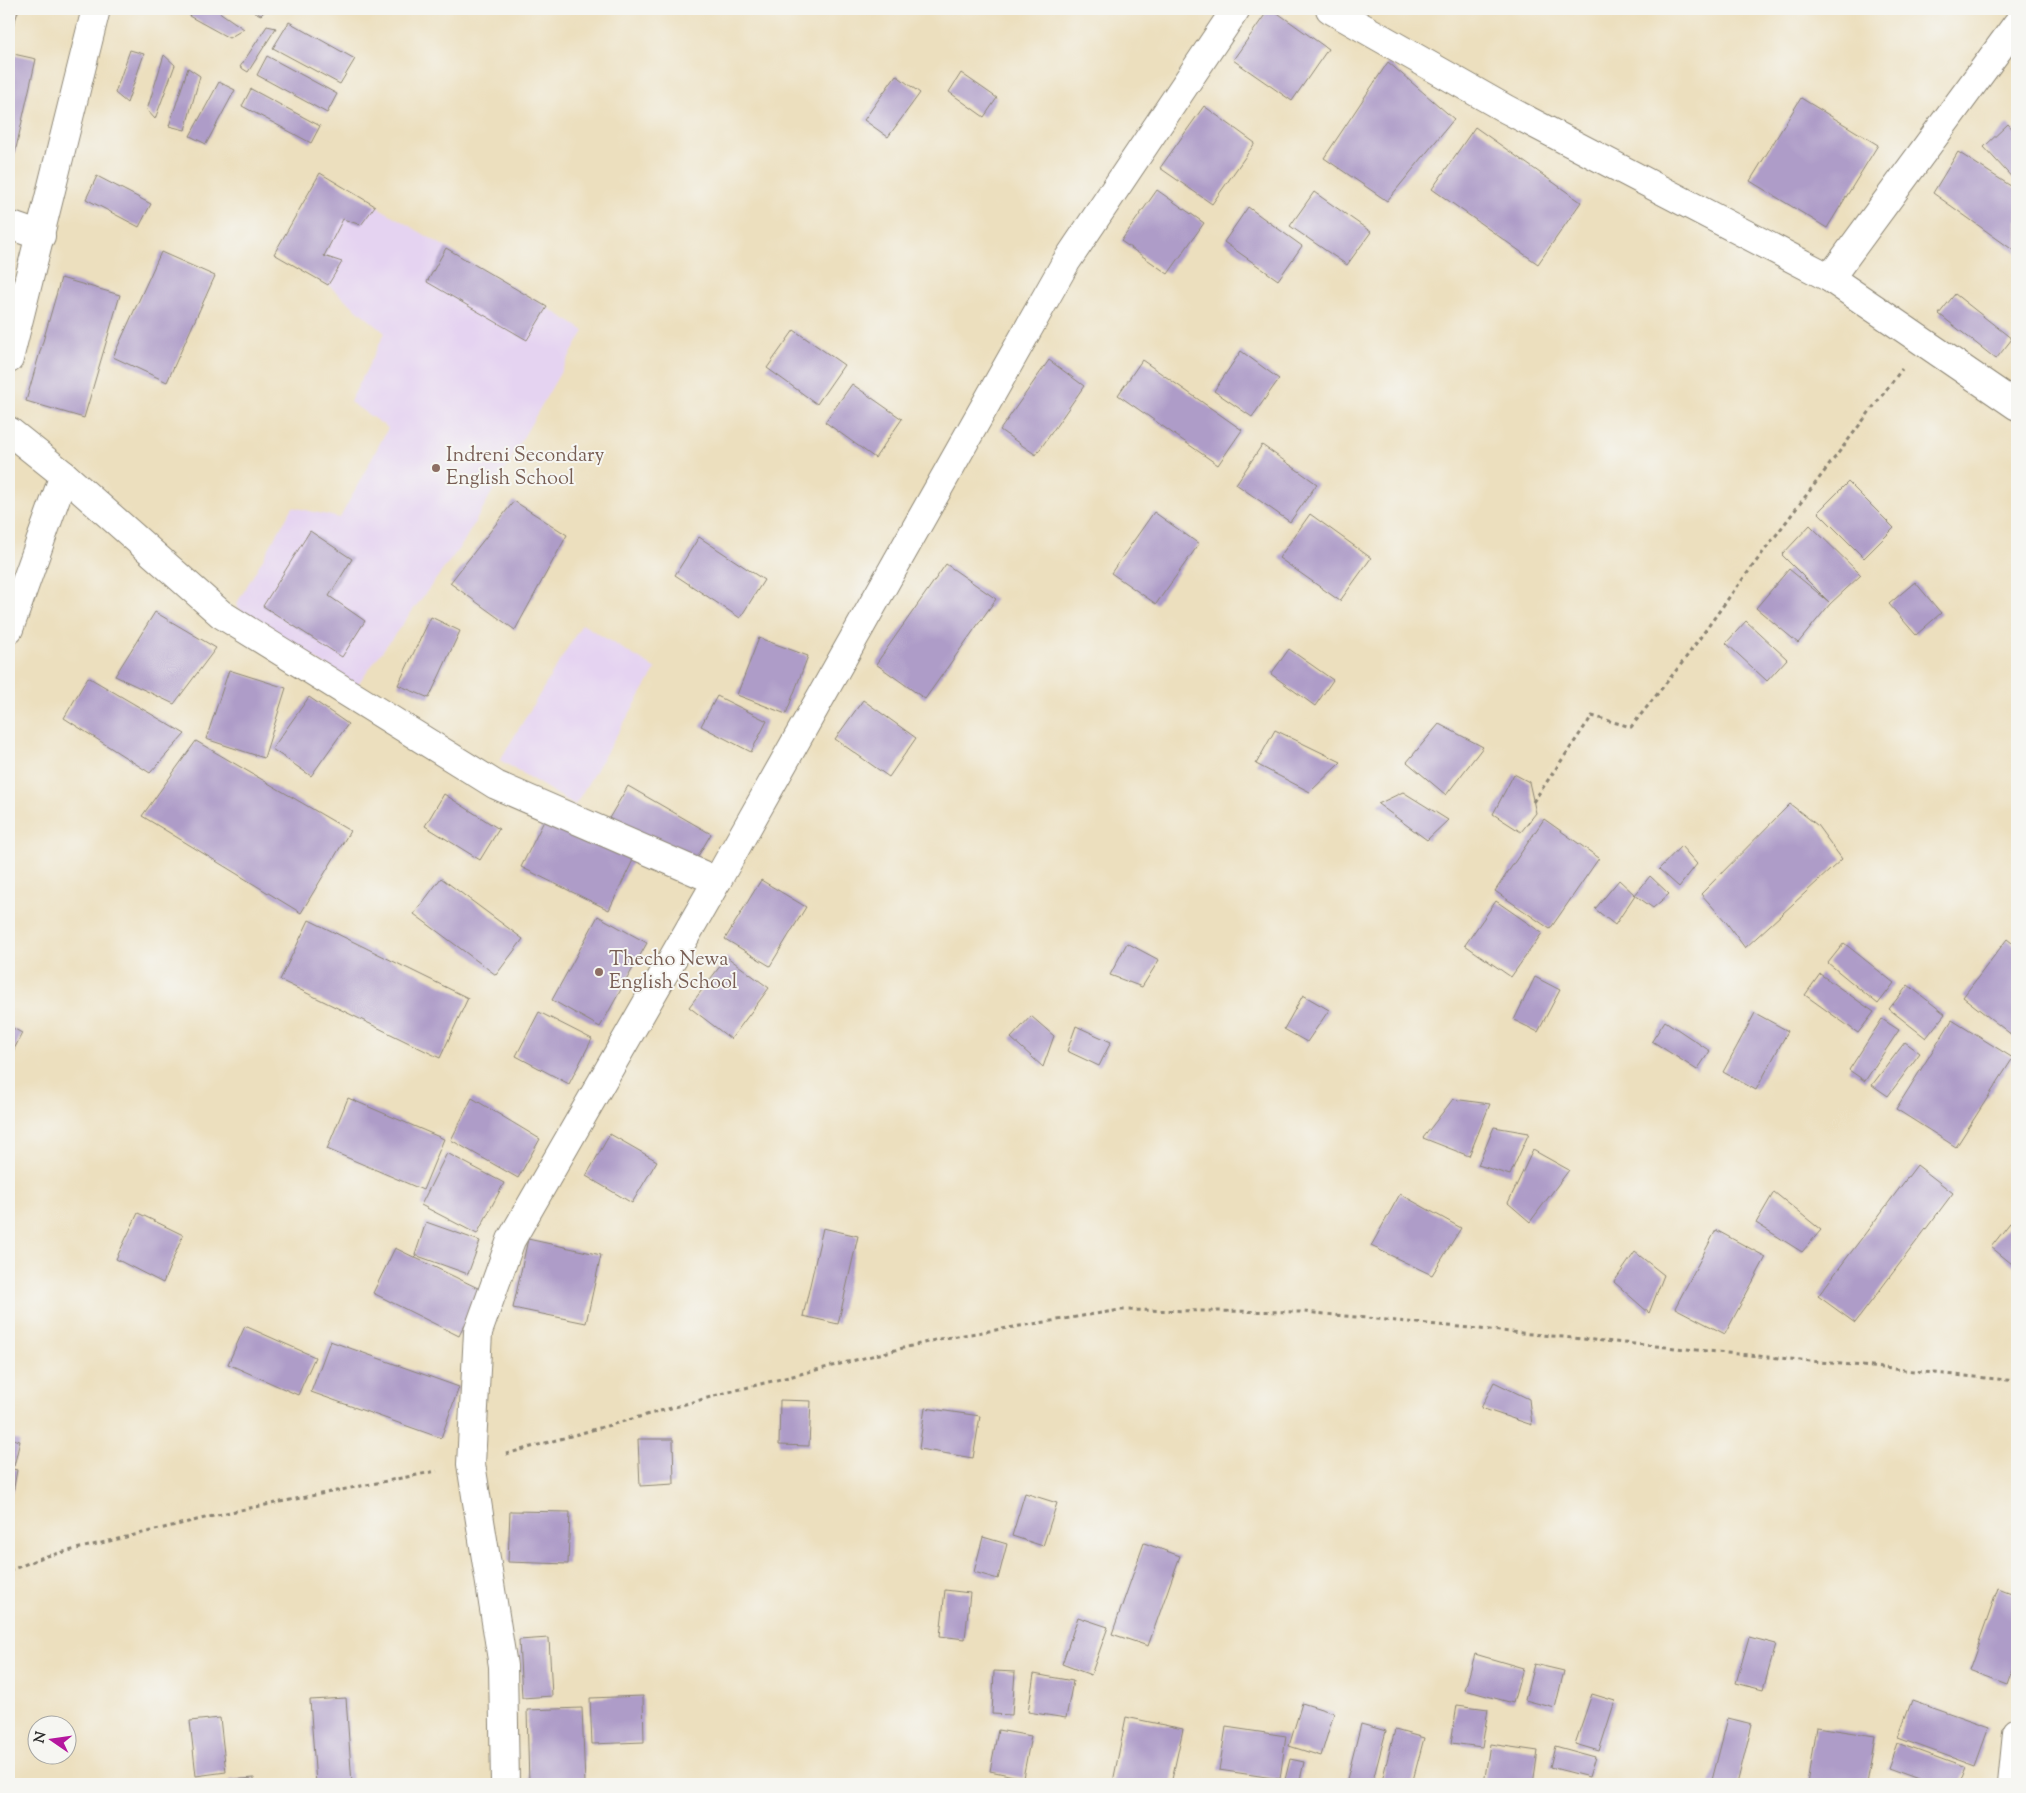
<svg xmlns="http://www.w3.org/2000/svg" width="2026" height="1793" viewBox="0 0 2026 1793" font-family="'Sorts Mill Goudy',serif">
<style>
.built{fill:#e5d3f1}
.building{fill:#ae9cc8}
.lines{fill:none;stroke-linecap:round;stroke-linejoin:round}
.minor-casing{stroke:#8c8574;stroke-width:30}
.path{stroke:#8c8574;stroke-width:3;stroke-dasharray:4 4;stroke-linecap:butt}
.minor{stroke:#fff;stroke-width:28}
.education-dot{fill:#8d6e63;stroke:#f6f6f2;stroke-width:2}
.labels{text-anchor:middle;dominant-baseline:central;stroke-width:4;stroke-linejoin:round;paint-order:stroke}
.education-label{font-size:20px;fill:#785e54;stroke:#f6f6f2;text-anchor:start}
</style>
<rect width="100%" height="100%" fill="#f6f6f2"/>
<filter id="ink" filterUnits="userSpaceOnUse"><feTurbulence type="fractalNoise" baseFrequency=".02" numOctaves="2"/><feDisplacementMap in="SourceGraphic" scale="10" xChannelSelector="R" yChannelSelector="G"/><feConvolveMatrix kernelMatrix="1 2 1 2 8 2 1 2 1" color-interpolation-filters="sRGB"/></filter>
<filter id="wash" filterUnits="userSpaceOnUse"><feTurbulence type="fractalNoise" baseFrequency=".0096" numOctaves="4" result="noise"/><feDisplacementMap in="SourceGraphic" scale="20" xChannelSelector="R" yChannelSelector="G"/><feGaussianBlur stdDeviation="1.12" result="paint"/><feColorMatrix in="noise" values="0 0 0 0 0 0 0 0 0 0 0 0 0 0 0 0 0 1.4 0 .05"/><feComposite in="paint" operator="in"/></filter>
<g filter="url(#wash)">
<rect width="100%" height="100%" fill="#ecdfbe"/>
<g class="built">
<path d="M 320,173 L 547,307 L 584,331 L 463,543 L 357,685 L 245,615 L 236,605 L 293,507 L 340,518 L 388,428 L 350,402 L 385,333 L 328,285 L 274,254 Z"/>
<path d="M 582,624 L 656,669 L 575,805 L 500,760 Z"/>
</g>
<g id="blocks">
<g class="building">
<path d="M 9,9 L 19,9 L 9,38 Z"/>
<path d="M 196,9 L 215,9 L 244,29 L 229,38 L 189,16 Z"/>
<path d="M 248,9 L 267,9 L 261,15 Z"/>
<path d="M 1269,9 L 1272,9 L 1328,49 L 1292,101 L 1233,60 Z"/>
<path d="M 289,22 L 355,59 L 340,84 L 273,48 Z"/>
<path d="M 267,26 L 276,28 L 248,72 L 240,67 Z"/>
<path d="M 130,50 L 144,54 L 127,103 L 115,93 Z"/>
<path d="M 9,53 L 36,59 L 10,175 L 9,175 Z"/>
<path d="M 164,55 L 175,65 L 155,119 L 147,110 Z"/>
<path d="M 267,56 L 337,94 L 327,113 L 257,75 Z"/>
<path d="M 1388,62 L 1454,119 L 1387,201 L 1324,158 Z"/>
<path d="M 188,68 L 200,76 L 185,130 L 169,126 Z"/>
<path d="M 961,73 L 997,98 L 984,117 L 949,92 Z"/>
<path d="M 896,75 L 920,93 L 888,137 L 864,120 Z"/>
<path d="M 219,82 L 235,90 L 206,144 L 190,136 Z"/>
<path d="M 251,89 L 320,126 L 311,143 L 242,106 Z"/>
<path d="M 1801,98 L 1878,145 L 1827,228 L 1750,181 Z"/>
<path d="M 1204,106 L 1255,143 L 1212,204 L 1160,168 Z"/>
<path d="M 2008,124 L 2017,134 L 2017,183 L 1984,147 Z"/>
<path d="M 1475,127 L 1581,202 L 1538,264 L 1432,189 Z"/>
<path d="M 1958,152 L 2017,190 L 2017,253 L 1933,193 Z"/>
<path d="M 320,173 L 375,206 L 361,225 L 343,219 L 324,256 L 342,262 L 328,285 L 274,254 Z"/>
<path d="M 97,176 L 151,204 L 139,227 L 86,199 Z"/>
<path d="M 1157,190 L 1204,223 L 1168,274 L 1121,241 Z"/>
<path d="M 1314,192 L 1371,232 L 1347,265 L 1290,226 Z"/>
<path d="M 1248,207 L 1302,246 L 1278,280 L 1224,242 Z"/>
<path d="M 446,248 L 547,307 L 527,340 L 427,282 Z"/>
<path d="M 161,252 L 215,276 L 167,382 L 113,357 Z"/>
<path d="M 61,278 L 120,295 L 84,418 L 26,401 Z"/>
<path d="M 1955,294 L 2012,339 L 1996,359 L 1939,314 Z"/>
<path d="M 794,330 L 844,365 L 817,404 L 767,368 Z"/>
<path d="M 1241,351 L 1279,379 L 1252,417 L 1214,391 Z"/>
<path d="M 1049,360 L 1084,386 L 1036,455 L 1000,430 Z"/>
<path d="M 1142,360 L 1242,430 L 1218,465 L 1118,395 Z"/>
<path d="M 852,384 L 902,419 L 875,458 L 825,422 Z"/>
<path d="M 1262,445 L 1317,484 L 1290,522 L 1236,484 Z"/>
<path d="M 1848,482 L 1894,528 L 1864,558 L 1818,512 Z"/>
<path d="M 514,501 L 567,535 L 515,630 L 450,583 Z"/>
<path d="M 1154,512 L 1199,544 L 1156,604 L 1111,573 Z"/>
<path d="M 1310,514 L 1371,558 L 1340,601 L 1279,558 Z"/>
<path d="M 1810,525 L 1861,575 L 1830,604 L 1798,643 L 1756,608 L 1789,569 L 1829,602 L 1782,555 Z"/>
<path d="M 310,531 L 352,559 L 329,596 L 365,621 L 342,657 L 263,606 Z"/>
<path d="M 699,537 L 764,580 L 740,618 L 675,575 Z"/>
<path d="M 946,564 L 996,599 L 925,699 L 876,664 Z"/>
<path d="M 1915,582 L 1941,613 L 1916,635 L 1889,604 Z"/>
<path d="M 155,612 L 216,648 L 174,704 L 115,676 Z"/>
<path d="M 431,617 L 460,631 L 429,698 L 398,685 Z"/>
<path d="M 1746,621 L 1787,659 L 1767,681 L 1726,643 Z"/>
<path d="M 759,638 L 808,656 L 786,714 L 737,695 Z"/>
<path d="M 1289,649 L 1333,680 L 1315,706 L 1271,674 Z"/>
<path d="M 229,670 L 286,688 L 264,758 L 206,739 Z"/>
<path d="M 88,677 L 185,734 L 150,773 L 64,718 Z"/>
<path d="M 717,696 L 767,721 L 751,752 L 701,726 Z"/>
<path d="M 309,697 L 348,724 L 311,776 L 272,749 Z"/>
<path d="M 863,700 L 916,738 L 889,777 L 835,739 Z"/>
<path d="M 1439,724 L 1483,747 L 1446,795 L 1407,762 Z"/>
<path d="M 1275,730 L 1341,762 L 1310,792 L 1256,764 Z"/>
<path d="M 196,741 L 350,831 L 301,913 L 142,816 Z"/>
<path d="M 1514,774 L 1529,782 L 1536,813 L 1521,832 L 1493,814 Z"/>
<path d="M 628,786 L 711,834 L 691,868 L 608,820 Z"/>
<path d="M 1403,792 L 1448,820 L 1427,840 L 1378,804 Z"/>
<path d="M 444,794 L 499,829 L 480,860 L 425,826 Z"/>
<path d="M 1790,804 L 1817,825 L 1842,859 L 1745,948 L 1726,922 L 1701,894 Z"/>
<path d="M 546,817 L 633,860 L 609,910 L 521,867 Z"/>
<path d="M 1544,819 L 1599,858 L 1550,929 L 1495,891 Z"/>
<path d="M 1681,846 L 1697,864 L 1679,887 L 1659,869 Z"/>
<path d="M 1650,876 L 1669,894 L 1653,908 L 1635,895 Z"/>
<path d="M 441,878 L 523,939 L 496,975 L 414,914 Z"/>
<path d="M 761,880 L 806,907 L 770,966 L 725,939 Z"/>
<path d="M 1619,880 L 1635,895 L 1615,925 L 1595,909 Z"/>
<path d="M 1496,901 L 1542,933 L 1511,977 L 1465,945 Z"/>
<path d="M 598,916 L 647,943 L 600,1027 L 552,1000 Z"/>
<path d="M 309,920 L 468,998 L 440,1058 L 280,980 Z"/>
<path d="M 2007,939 L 2017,947 L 2017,1039 L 1963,997 Z"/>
<path d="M 1127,943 L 1159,960 L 1142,987 L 1110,975 Z"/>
<path d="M 1844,943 L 1894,983 L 1878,1004 L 1828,963 Z"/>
<path d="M 727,957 L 769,988 L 731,1039 L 689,1007 Z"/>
<path d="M 1820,974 L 1874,1012 L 1858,1033 L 1805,995 Z"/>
<path d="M 1535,977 L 1560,990 L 1538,1032 L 1514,1020 Z"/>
<path d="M 1908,985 L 1945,1014 L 1926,1038 L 1889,1009 Z"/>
<path d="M 1303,995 L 1329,1010 L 1307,1042 L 1284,1029 Z"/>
<path d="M 539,1012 L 592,1039 L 569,1084 L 516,1056 Z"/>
<path d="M 1755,1013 L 1788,1031 L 1756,1090 L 1723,1072 Z"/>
<path d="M 1031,1016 L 1054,1036 L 1043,1067 L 1011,1038 Z"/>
<path d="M 1882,1019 L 1899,1030 L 1865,1081 L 1849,1070 Z"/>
<path d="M 1952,1020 L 2013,1058 L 1956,1147 L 1896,1109 Z"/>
<path d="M 1665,1021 L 1710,1051 L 1697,1070 L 1652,1041 Z"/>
<path d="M 9,1026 L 22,1033 L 9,1060 Z"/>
<path d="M 1076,1026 L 1111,1042 L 1099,1066 L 1067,1051 Z"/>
<path d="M 1905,1042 L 1920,1053 L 1888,1096 L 1872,1085 Z"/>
<path d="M 348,1098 L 444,1139 L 423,1190 L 327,1149 Z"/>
<path d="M 472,1098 L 540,1139 L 518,1178 L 451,1140 Z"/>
<path d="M 1453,1099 L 1490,1104 L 1469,1156 L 1423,1138 Z"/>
<path d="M 1494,1127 L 1529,1133 L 1510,1175 L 1478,1165 Z"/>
<path d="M 610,1134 L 657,1161 L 632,1203 L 586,1176 Z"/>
<path d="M 1533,1150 L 1569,1170 L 1530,1222 L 1508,1203 Z"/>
<path d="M 447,1153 L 504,1183 L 477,1234 L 421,1205 Z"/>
<path d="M 1917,1165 L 1953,1193 L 1855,1323 L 1818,1296 Z"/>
<path d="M 1774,1192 L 1821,1230 L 1802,1252 L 1756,1223 Z"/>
<path d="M 1400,1194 L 1461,1228 L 1432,1275 L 1371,1246 Z"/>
<path d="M 138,1213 L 183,1235 L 163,1283 L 116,1259 Z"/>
<path d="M 2017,1214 L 2017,1268 L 1991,1247 Z"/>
<path d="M 426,1222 L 480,1241 L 468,1274 L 415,1255 Z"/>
<path d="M 823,1228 L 858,1236 L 838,1324 L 803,1316 Z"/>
<path d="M 1716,1230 L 1766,1257 L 1725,1334 L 1675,1308 Z"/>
<path d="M 528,1239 L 601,1255 L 586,1323 L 513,1308 Z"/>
<path d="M 395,1248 L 482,1290 L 459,1336 L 373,1293 Z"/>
<path d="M 1635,1252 L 1664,1275 L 1649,1313 L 1614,1282 Z"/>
<path d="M 245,1326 L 315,1357 L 298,1395 L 228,1364 Z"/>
<path d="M 330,1341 L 459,1387 L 441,1438 L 311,1392 Z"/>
<path d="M 1494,1382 L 1529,1399 L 1532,1425 L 1481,1408 Z"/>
<path d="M 780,1400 L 811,1401 L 809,1446 L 779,1445 Z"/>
<path d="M 925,1408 L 980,1416 L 973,1458 L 919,1449 Z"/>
<path d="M 9,1438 L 20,1441 L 14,1466 L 9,1465 Z"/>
<path d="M 638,1439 L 673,1439 L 674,1484 L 640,1486 Z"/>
<path d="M 9,1468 L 17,1470 L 13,1493 L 9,1492 Z"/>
<path d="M 1025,1493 L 1057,1503 L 1043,1546 L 1012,1536 Z"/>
<path d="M 510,1511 L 570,1512 L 568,1564 L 508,1562 Z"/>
<path d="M 983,1537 L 1007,1544 L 998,1579 L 974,1572 Z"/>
<path d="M 1144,1543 L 1180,1556 L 1148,1646 L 1112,1634 Z"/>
<path d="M 1998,1588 L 2017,1595 L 2017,1656 L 2007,1684 L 1969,1670 Z"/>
<path d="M 945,1590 L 970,1593 L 965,1639 L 940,1636 Z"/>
<path d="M 1078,1617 L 1108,1627 L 1091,1675 L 1062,1664 Z"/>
<path d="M 1749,1637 L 1776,1644 L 1763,1690 L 1736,1683 Z"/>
<path d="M 549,1638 L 552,1696 L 522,1698 L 519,1640 Z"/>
<path d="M 1475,1654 L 1523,1668 L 1513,1703 L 1465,1690 Z"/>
<path d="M 1534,1664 L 1564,1671 L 1555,1708 L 1525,1700 Z"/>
<path d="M 994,1671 L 1015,1672 L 1012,1715 L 992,1714 Z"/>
<path d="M 1034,1674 L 1073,1681 L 1066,1718 L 1028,1712 Z"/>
<path d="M 1592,1694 L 1615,1701 L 1599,1751 L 1575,1744 Z"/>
<path d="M 643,1696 L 644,1742 L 592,1744 L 590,1698 Z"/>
<path d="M 346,1698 L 352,1784 L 316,1784 L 310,1700 Z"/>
<path d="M 1912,1700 L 1989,1727 L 1975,1766 L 1898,1738 Z"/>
<path d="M 1302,1703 L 1334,1713 L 1321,1756 L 1289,1746 Z"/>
<path d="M 1457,1705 L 1488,1709 L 1482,1747 L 1451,1743 Z"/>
<path d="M 582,1708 L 585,1784 L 529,1784 L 527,1710 Z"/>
<path d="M 1126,1717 L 1183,1729 L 1171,1784 L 1122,1784 L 1113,1782 Z"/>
<path d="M 220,1718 L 226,1772 L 196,1776 L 190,1721 Z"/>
<path d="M 1728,1718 L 1752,1724 L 1737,1784 L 1711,1784 Z"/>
<path d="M 1361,1724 L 1386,1731 L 1372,1784 L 1347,1779 Z"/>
<path d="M 1226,1727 L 1286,1736 L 1280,1779 L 1219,1770 Z"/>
<path d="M 1816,1727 L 1875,1736 L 1867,1784 L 1807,1784 Z"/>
<path d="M 998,1730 L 1031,1736 L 1023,1778 L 990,1771 Z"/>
<path d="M 1395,1730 L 1424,1738 L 1412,1784 L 1381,1784 Z"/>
<path d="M 1897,1743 L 1966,1768 L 1960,1784 L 1932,1784 L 1888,1768 Z"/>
<path d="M 1490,1744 L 1538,1751 L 1533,1784 L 1484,1784 Z"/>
<path d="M 1555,1746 L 1595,1757 L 1589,1777 L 1550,1767 Z"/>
<path d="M 1290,1759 L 1304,1762 L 1299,1784 L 1284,1784 Z"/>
<path d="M 254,1778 L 254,1784 L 229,1784 L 229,1780 Z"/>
</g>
</g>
</g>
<g filter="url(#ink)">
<use href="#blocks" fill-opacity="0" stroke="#8c8574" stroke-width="1"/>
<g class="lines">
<defs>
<g id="minor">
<path d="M 1330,9 L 1506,109 L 1830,278 L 2017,24"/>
<path d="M 9,225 L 41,236"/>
<path d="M 1830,278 L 2017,406"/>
<path d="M 9,359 L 96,9"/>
<path d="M 9,431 L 64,475 L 9,629"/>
<path d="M 64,475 L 221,614 L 496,785 L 717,881 L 511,1240 L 478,1332 L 471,1464 L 503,1666 L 505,1784"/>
<path d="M 717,881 L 1066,262 L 1236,9"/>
<path d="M 2012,1784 L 2017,1733"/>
</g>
</defs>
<use href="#minor" class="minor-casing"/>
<g class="path">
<path d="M 1533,802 L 1592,716 L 1631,727 L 1682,663 L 1733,592 L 1902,369"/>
<path d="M 506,1454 L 725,1393 L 939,1339 L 1120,1310 L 1304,1312 L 2017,1381"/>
<path d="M 9,1571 L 43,1557 L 230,1512 L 437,1471"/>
</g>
<use href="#minor" class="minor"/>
</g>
</g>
<g class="education-dot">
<circle cx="436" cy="468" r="5"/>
<circle cx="599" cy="972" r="5"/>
</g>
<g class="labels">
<g class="education-label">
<text x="446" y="456">Indreni Secondary<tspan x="446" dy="23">English School</tspan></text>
<text x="609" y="960">Thecho Newa<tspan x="609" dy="23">English School</tspan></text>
</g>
</g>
<rect width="2026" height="1793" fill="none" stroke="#f6f6f2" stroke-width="30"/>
<g transform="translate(52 1740) rotate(283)"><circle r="24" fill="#f6f6f2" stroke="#a5a5a2"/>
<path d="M0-4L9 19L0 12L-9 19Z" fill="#b5179e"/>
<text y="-8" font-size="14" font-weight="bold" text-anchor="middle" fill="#2b2b2b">N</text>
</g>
</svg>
